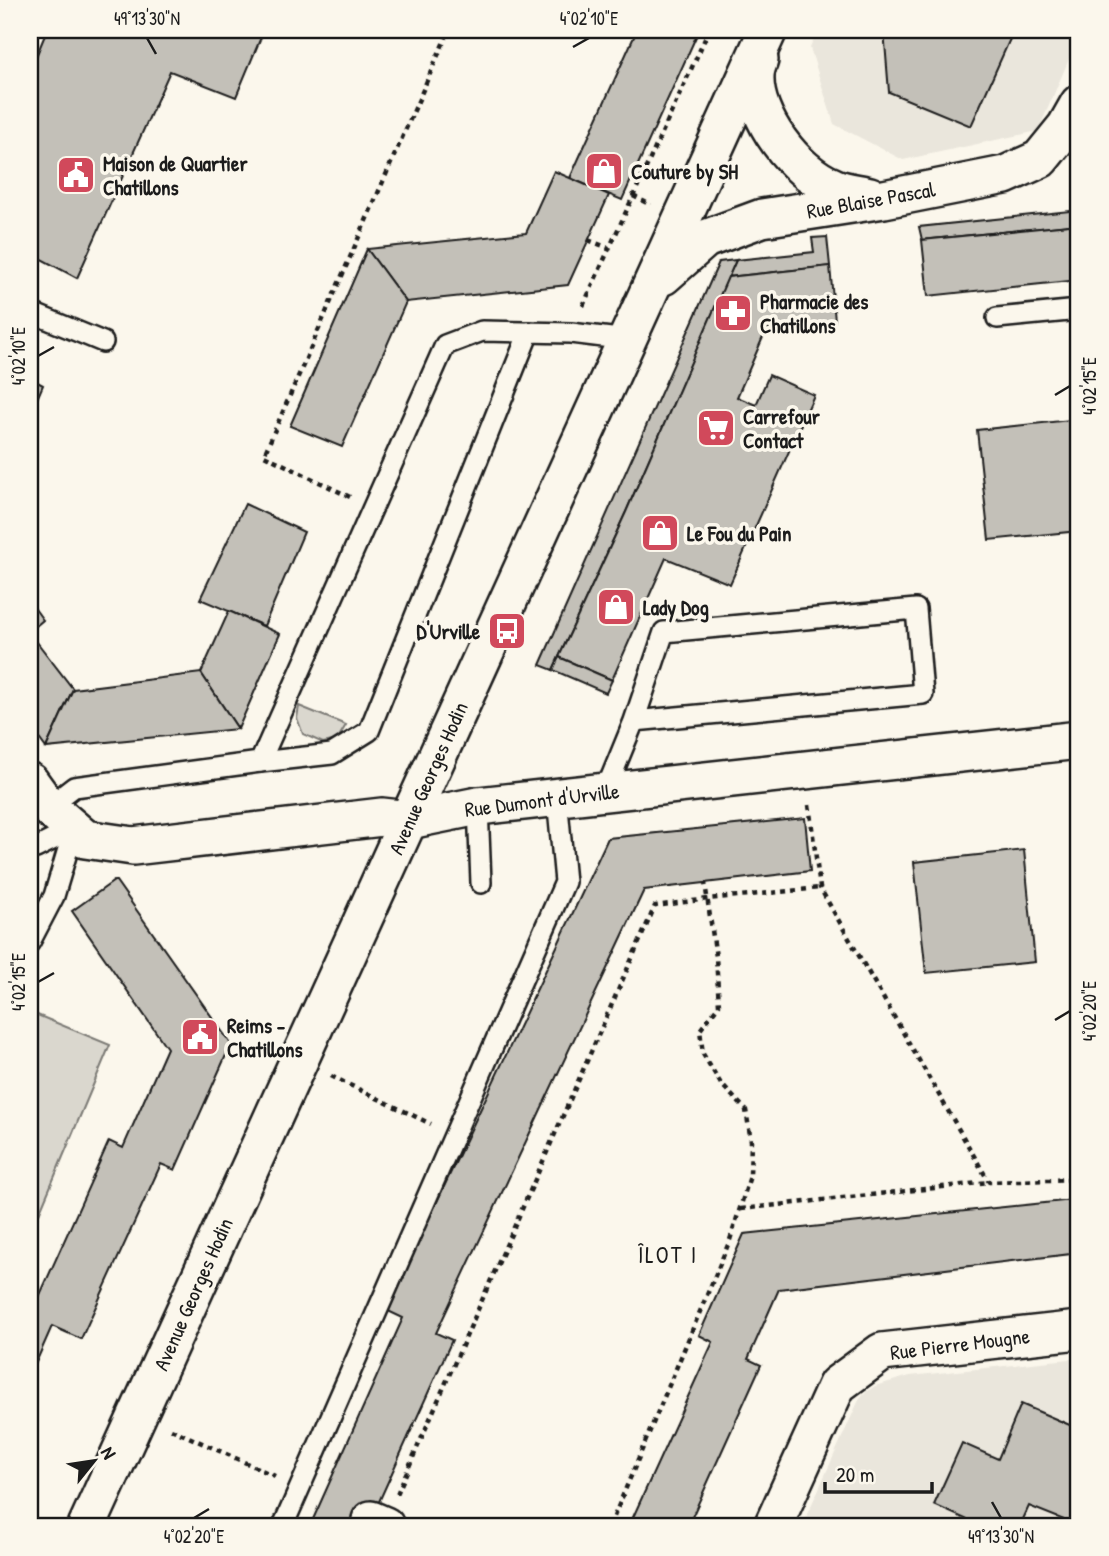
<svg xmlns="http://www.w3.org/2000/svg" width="1109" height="1556" viewBox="0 0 1109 1556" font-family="'Patrick Hand',sans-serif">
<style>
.built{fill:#eae6dc}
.green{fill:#dad7ce;stroke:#7b7a75;stroke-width:2}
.building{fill:#c3c0b8;stroke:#1c1c1c;stroke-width:2}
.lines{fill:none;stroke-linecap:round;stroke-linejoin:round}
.lane-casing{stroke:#1c1c1c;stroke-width:24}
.street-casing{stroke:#1c1c1c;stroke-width:42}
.path{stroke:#1c1c1c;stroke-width:4.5;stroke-dasharray:5 5;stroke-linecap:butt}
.lane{stroke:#fbf7ec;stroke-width:19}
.street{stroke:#fbf7ec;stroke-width:37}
.ticks{fill:none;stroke:#1c1c1c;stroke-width:2.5}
.labels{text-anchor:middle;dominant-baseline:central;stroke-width:7;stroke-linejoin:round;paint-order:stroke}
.poi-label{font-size:21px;font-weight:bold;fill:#1c1c1c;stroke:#fbf7ec;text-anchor:start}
.street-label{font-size:21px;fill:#1c1c1c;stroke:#fbf7ec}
.neighbourhood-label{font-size:23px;letter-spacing:2px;fill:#1c1c1c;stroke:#fbf7ec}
.neatline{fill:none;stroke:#1c1c1c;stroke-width:2.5}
.ticks-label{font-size:18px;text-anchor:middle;fill:#1c1c1c}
</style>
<rect width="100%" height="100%" fill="#fbf7ec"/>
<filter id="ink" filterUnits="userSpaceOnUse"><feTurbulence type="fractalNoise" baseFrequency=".0143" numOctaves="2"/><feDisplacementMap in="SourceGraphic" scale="14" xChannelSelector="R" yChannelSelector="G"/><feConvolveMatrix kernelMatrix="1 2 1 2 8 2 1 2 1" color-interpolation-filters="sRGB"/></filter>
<g filter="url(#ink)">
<g class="built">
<path d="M 818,30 L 1079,30 L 1079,36 L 1038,131 L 903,160 L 834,124 L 810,48 Z"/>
<path d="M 1079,1358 L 1079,1526 L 802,1526 L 858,1402 L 863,1394 L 875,1386 L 910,1376 Z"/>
</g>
<g class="green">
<path d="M 299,706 L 346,725 L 337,740 L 323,743 L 303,734 L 297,718 Z"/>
<path d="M 30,1012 L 110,1045 L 30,1235 Z"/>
</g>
<g class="building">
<path d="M 47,30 L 264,30 L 236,97 L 170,71 L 77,278 L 30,253 L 30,71 Z"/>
<path d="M 637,30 L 699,30 L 622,200 L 570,178 Z"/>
<path d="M 884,30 L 1014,30 L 971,126 L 889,92 Z"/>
<path d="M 554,171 L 609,195 L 568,285 L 406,302 L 367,249 L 526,233 Z"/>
<path d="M 1079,210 L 1079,224 L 922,240 L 919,227 Z"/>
<path d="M 1079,224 L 1079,280 L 928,296 L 922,240 Z"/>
<path d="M 827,237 L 830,266 L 728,277 L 736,260 L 814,252 L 812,238 Z"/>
<path d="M 367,249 L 406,302 L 342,447 L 290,426 Z"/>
<path d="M 736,260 L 626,512 L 553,670 L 540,665 L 719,262 Z"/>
<path d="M 830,266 L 835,321 L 767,328 L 737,397 L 756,405 L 769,375 L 814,395 L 730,584 L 666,558 L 612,680 L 559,657 L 626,512 L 728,277 Z"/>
<path d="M 30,378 L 43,385 L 30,415 Z"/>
<path d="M 1079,419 L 1079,531 L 989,540 L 977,430 Z"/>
<path d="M 245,504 L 304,532 L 264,626 L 200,599 Z"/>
<path d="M 30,602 L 43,620 L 30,631 Z"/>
<path d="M 229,611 L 280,634 L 238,729 L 201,673 Z"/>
<path d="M 30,633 L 73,689 L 46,748 L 30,726 Z"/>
<path d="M 559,657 L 612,680 L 606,693 L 553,670 Z"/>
<path d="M 201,673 L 238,729 L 46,748 L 73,689 Z"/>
<path d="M 805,818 L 810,871 L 644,890 L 436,1333 L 452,1340 L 368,1526 L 310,1526 L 403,1318 L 386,1310 L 608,838 Z"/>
<path d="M 1024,850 L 1035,962 L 926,973 L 914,862 Z"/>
<path d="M 114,881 L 116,881 L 231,1044 L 175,1170 L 161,1164 L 81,1339 L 52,1326 L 30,1376 L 30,1317 L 109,1141 L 123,1148 L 167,1048 L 72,911 Z"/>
<path d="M 1073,1200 L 1075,1212 L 1079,1212 L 1079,1253 L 779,1289 L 748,1359 L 761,1365 L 688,1526 L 629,1526 L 713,1342 L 699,1335 L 744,1234 Z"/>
<path d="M 1021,1404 L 1079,1429 L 1079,1526 L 1029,1506 L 1020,1526 L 981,1526 L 934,1505 L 962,1443 L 998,1459 Z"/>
</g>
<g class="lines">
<defs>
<g id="lane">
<path d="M 30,312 L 103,342"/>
<path d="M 997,318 L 1079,310"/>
<path d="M 260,762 L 332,754 L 369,731 L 529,332"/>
<path d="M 605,792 L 634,721 L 923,694 L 916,609 L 664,632 L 634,721"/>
<path d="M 478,806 L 481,883"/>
<path d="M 48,807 L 74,787 L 260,762 L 445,345 L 482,331 L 571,333 L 627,340"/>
<path d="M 30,848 L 36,848 L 74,829"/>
<path d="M 30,942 L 54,896 L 74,829"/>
<path d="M 283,1526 L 565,882 L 557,797"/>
</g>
<g id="street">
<path d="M 759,60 C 757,65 755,71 755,76 C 753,117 795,172 833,187 C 844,192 858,193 870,196"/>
<path d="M 663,276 L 705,239 L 762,218 L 884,199 L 1005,175 L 1040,159 L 1066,127 L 1079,104"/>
<path d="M 30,782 L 48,807 L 85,839 L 133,846 L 382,817 L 409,820 L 478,806 L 1079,740"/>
<path d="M 371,1520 L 385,1526"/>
<path d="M 87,1526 L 768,30"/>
<path d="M 773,1526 L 837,1385 L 882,1352 L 1079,1330"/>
</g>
</defs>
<use href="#lane" class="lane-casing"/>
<use href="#street" class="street-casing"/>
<g class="path">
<path d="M 633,196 L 651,205"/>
<path d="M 588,240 L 609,248"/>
<path d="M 583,306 L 709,30"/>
<path d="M 350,497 L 264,455 L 449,30"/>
<path d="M 809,805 L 820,888 L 989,1182 L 1079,1179"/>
<path d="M 331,1076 L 431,1124"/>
<path d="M 741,1209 L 989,1182"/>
<path d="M 171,1429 L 275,1476"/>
<path d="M 397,1494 L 655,906 L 708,899 L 820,888"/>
<path d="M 610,1526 L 730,1240 L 750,1176 L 751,1141 L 746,1110 L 721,1084 L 703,1054 L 700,1030 L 719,1005 L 716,957 L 705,883"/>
</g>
<use href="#lane" class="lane"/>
<use href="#street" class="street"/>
</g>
</g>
<path class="ticks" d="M 147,38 L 156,54M 573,47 L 589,38M 38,356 L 54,347M 1055,395 L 1070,386M 38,982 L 54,973M 1055,1020 L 1070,1011M 992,1502 L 1001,1518M 194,1518 L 209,1509"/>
<defs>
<symbol id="shop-square" viewBox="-11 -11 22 22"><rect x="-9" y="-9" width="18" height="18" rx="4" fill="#d1495b" stroke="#fbf7ec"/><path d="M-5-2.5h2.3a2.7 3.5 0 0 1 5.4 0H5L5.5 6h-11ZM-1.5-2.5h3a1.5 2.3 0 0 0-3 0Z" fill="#fff"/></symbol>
<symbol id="civic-square" viewBox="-11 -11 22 22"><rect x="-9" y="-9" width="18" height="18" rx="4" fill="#d1495b" stroke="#fbf7ec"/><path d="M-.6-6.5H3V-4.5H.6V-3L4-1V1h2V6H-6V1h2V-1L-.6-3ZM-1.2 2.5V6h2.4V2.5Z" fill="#fff"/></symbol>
<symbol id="pharmacy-square" viewBox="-11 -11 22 22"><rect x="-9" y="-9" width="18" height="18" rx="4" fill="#d1495b" stroke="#fbf7ec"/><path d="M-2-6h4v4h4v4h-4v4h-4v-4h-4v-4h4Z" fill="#fff"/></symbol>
<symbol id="supermarket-square" viewBox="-11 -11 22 22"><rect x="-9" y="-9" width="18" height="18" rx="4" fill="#d1495b" stroke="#fbf7ec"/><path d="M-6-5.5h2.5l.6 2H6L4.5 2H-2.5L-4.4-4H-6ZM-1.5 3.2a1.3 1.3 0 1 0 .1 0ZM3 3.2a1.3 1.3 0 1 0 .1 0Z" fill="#fff"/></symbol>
<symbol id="bus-square" viewBox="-11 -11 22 22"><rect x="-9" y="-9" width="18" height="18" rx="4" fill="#d1495b" stroke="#fbf7ec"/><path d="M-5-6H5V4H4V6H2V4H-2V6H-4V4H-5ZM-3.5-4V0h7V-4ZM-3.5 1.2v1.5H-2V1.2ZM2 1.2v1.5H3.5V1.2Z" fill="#fff"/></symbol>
</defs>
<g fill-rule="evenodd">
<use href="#shop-square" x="582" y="149" width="44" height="44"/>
<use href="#civic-square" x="54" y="153" width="44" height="44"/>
<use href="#pharmacy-square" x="711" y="291" width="44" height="44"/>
<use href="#supermarket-square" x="694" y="406" width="44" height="44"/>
<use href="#shop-square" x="638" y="511" width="44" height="44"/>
<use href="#shop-square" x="594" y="585" width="44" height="44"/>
<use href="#bus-square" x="485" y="609" width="44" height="44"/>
<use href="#civic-square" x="178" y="1015" width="44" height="44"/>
</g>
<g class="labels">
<g class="poi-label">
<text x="103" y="163">Maison de Quartier<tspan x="103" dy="24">Chatillons</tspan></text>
<text x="631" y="171">Couture by SH</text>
<text x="760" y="301">Pharmacie des<tspan x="760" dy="24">Chatillons</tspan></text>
<text x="743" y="416">Carrefour<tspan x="743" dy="24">Contact</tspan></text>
<text x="687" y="533">Le Fou du Pain</text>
<text x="643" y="607">Lady Dog</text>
<text x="480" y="631" text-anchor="end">D'Urville</text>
<text x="227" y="1025">Reims -<tspan x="227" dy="24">Chatillons</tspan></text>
</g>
<g class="street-label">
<text transform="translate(871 200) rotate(-10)">Rue Blaise Pascal</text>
<text transform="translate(428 778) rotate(-66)">Avenue Georges Hodin</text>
<text transform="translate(542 800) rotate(-7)">Rue Dumont d'Urville</text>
<text transform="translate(193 1294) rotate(-66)">Avenue Georges Hodin</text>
<text transform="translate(960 1344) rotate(-7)">Rue Pierre Mougne</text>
</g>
<g class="neighbourhood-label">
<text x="668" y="1254">ÎLOT I</text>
</g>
</g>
<rect width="1109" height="1556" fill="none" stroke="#fbf7ec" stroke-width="77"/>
<g transform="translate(94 1461) rotate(60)" stroke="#fbf7ec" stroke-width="5" paint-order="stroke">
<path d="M0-5L12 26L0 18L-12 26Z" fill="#1c1c1c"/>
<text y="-10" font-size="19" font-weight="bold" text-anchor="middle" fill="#1c1c1c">N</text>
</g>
<path d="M825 1482v10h107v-10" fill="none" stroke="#1c1c1c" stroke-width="3.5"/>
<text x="836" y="1482" font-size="21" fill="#1c1c1c" stroke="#fbf7ec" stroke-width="5" paint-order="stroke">20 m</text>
<rect x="38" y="38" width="1032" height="1480" class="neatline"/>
<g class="ticks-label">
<text x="147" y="25">49°13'30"N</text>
<text x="589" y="25">4°02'10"E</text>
<text transform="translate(19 356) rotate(-90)" y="6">4°02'10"E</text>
<text transform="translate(1090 386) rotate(-90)" y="6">4°02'15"E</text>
<text transform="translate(19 982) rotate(-90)" y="6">4°02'15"E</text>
<text transform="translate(1090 1011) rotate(-90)" y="6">4°02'20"E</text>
<text x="194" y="1543">4°02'20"E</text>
<text x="1001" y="1543">49°13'30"N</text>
</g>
</svg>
